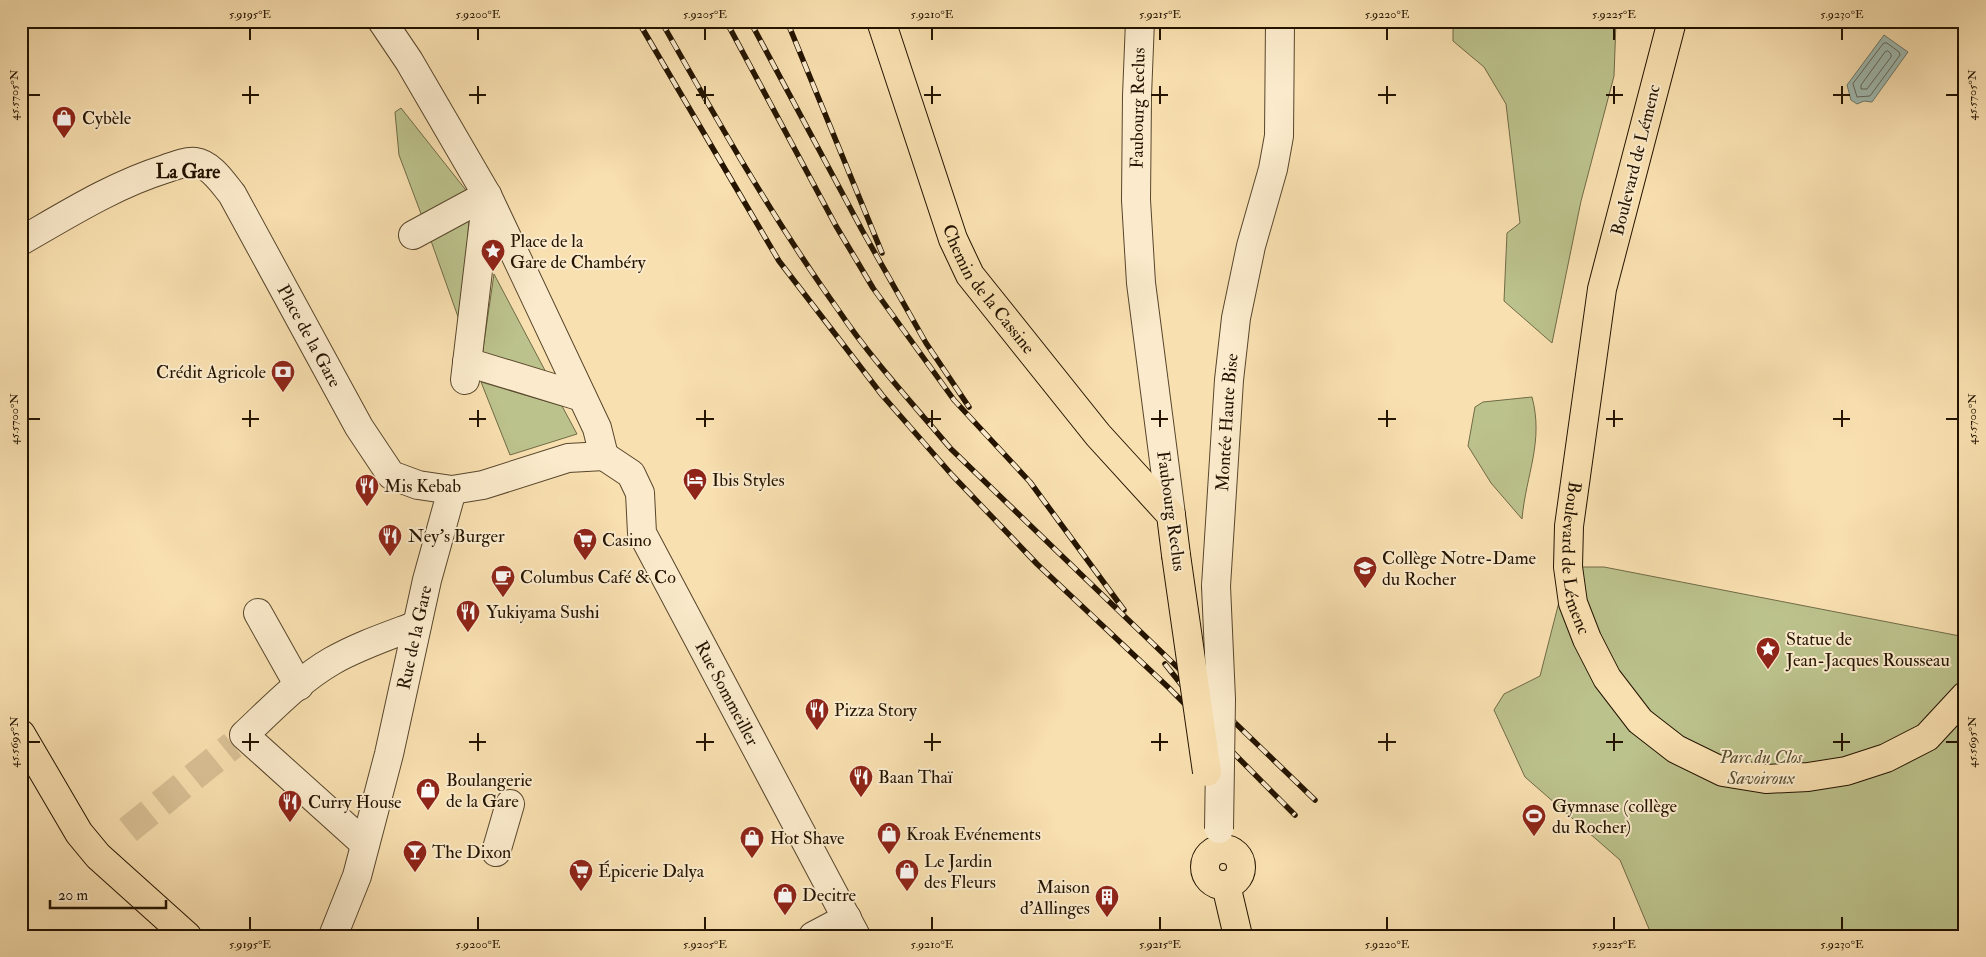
<svg xmlns="http://www.w3.org/2000/svg" width="1986" height="957" viewBox="0 0 1986 957" font-family="'IM FELL Double Pica',serif">
<style>
.green{fill:#bcc28c;stroke:#706a46}
.water{fill:#9fbbb2;stroke:#6d786b}
.lines{fill:none;stroke-linecap:round;stroke-linejoin:round}
.shore{stroke:#616759;stroke-width:1}
.minor-tunnel{stroke:#d9c196;stroke-width:28;stroke-dasharray:28 14;stroke-linecap:butt}
.minor-casing{stroke:#58462c;stroke-width:30}
.major-casing{stroke:#231300;stroke-width:30}
.minor{stroke:#fbebcc;stroke-width:28}
.major{stroke:#f9e0b0;stroke-width:28}
.rail-casing{stroke:#231300;stroke-width:5.5}
.rail{stroke:#fbebcc;stroke-width:4;stroke-dasharray:11;stroke-linecap:butt}
.minor-bridge-casing{stroke:#58462c;stroke-width:30;stroke-linecap:butt}
.major-bridge-casing{stroke:#231300;stroke-width:30;stroke-linecap:butt}
.minor-bridge{stroke:#fbebcc;stroke-width:28}
.major-bridge{stroke:#f9e0b0;stroke-width:28}
.ticks{fill:none;stroke:#231300;stroke-width:2}
.labels{text-anchor:middle;dominant-baseline:central;stroke-width:4;stroke-linejoin:round;paint-order:stroke}
.street-label{font-size:18px;fill:#231300;stroke:#fbebcc}
.poi-label{font-size:18px;fill:#231300;stroke:#fbebcc;text-anchor:start}
.park-label{font-size:18px;font-style:italic;fill:#595031;stroke:#fbebcc}
.neighbourhood-label{font-size:19px;font-weight:bold;fill:#231300;stroke:#fbebcc}
.neatline{fill:none;stroke:#231300;stroke-width:2}
.ticks-label{font-size:12px;text-anchor:middle;fill:#231300}
</style>
<rect width="100%" height="100%" fill="#f9e0b0"/>
<filter id="stains"><feTurbulence type="fractalNoise" baseFrequency=".004" numOctaves="4"/><feColorMatrix values="0 0 0 0 .2 0 0 0 0 .09 0 0 0 0 .02 0 0 0 .5 -.17"/></filter>
<radialGradient id="worn" r=".72"><stop offset=".6" stop-color="#630" stop-opacity="0"/><stop offset="1" stop-color="#630" stop-opacity=".3"/></radialGradient>
<g class="green">
<path d="M 1453,21 L 1616,21 L 1614,76 L 1581,201 L 1552,343 L 1504,301 L 1507,233 L 1520,223 L 1506,104 L 1484,67 L 1453,41 Z"/>
<path d="M 401,108 L 469,194 L 423,219 L 399,155 L 395,112 Z"/>
<path d="M 469,218 L 462,328 L 430,238 Z"/>
<path d="M 494,274 L 549,378 L 482,356 Z"/>
<path d="M 481,382 L 562,406 L 577,434 L 510,455 Z"/>
<path d="M 1532,397 C 1544,442 1526,474 1522,519 L 1491,483 L 1468,446 L 1475,407 L 1483,402 Z"/>
<path d="M 1568,567 L 1604,567 L 1965,637 L 1965,936 L 1652,936 L 1620,860 L 1525,777 L 1494,710 L 1504,694 L 1540,676 Z"/>
</g>
<path class="water" d="M 1884,35 L 1908,52 L 1872,102 L 1864,101 L 1857,104 L 1851,100 L 1847,85 Z"/>
<g class="lines">
<g class="shore">
<path d="M 1884,43 L 1887,43 L 1899,52 L 1900,55 L 1870,96 L 1857,97 L 1853,84 Z"/>
<path d="M 1888,51 L 1891,54 L 1891,57 L 1867,89 L 1861,89 L 1861,85 L 1885,52 Z"/>
</g>
<path class="minor-tunnel" d="M 128,830 L 233,745"/>
<defs>
<g id="minor">
<path d="M 382,21 L 409,61 L 487,195 L 597,428 L 604,456"/>
<path d="M 1140,21 L 1137,96 L 1136,200 L 1141,283 L 1171,515"/>
<path d="M 413,235 L 487,195"/>
<path id="s1" d="M 21,241 C 68,214 114,185 165,169 C 174,166 185,161 195,162 C 211,164 223,183 232,194 L 359,427 L 391,475 L 418,485 L 452,490 L 483,485 L 568,458 L 604,456"/>
<path d="M 467,362 L 582,397"/>
<path d="M 465,380 L 487,195"/>
<path id="s2" d="M 604,456 L 631,474 L 640,493 L 642,533 L 856,936"/>
<path id="s3" d="M 1216,586 L 1229,380 L 1236,318 L 1251,246 L 1273,169 L 1279,136 L 1280,21"/>
<path d="M 258,613 L 299,686"/>
<path d="M 365,844 L 244,735 C 271,710 299,680 332,661 C 358,646 388,636 417,625"/>
<path d="M 496,852 L 510,804"/>
<path id="s4" d="M 333,936 L 357,876 L 389,754 L 427,580 L 452,490"/>
<path d="M 813,936 L 847,918"/>
</g>
<g id="major">
<path id="s5" d="M 881,21 L 953,239 L 970,275 L 1098,435 L 1171,515 L 1176,555"/>
<path id="s6" d="M 1672,21 L 1602,289 L 1569,526 L 1568,567 L 1573,603 L 1587,639 L 1607,678 L 1640,721 L 1676,749 L 1723,772 L 1766,779 L 1808,777 L 1846,771 L 1886,758 L 1927,737 L 1965,696"/>
<path d="M 21,734 L 79,833 L 98,856 L 187,936"/>
<circle cx="1223" cy="867" r="18"/>
<path d="M 1226,885 L 1238,936"/>
</g>
</defs>
<use href="#minor" class="minor-casing"/>
<use href="#major" class="major-casing"/>
<use href="#minor" class="minor"/>
<use href="#major" class="major"/>
<defs>
<g id="rail">
<path d="M 638,21 L 779,261 L 882,395 L 952,475 L 1037,564 L 1169,688 L 1295,815"/>
<path d="M 661,21 C 717,120 773,219 839,311 C 872,360 913,404 951,449 L 1315,800"/>
<path d="M 726,21 L 836,226 L 873,288 L 954,400 L 1030,482 L 1124,610"/>
<path d="M 750,21 L 862,230 L 926,343 L 969,407"/>
<path d="M 787,21 L 882,253"/>
<path d="M 1165,664 L 1211,722"/>
</g>
</defs>
<use href="#rail" class="rail-casing"/>
<use href="#rail" class="rail"/>
<defs>
<path id="minor-bridge" d="M 1216,586 L 1221,699 L 1219,829"/>
<path id="major-bridge" d="M 1176,555 L 1207,772"/>
</defs>
<use href="#minor-bridge" class="minor-bridge-casing"/>
<use href="#major-bridge" class="major-bridge-casing"/>
<use href="#minor-bridge" class="minor-bridge"/>
<use href="#major-bridge" class="major-bridge"/>
</g>
<path class="ticks" d="M 250,28 L 250,40M 478,28 L 478,40M 705,28 L 705,40M 932,28 L 932,40M 1160,28 L 1160,40M 1387,28 L 1387,40M 1614,28 L 1614,40M 1842,28 L 1842,40M 250,86 L 250,104M 478,86 L 478,104M 705,86 L 705,104M 932,86 L 932,104M 1160,86 L 1160,104M 1387,86 L 1387,104M 1614,86 L 1614,104M 1842,86 L 1842,104M 28,95 L 40,95M 242,95 L 259,95M 469,95 L 486,95M 696,95 L 714,95M 924,95 L 941,95M 1151,95 L 1168,95M 1378,95 L 1396,95M 1606,95 L 1623,95M 1833,95 L 1850,95M 1946,95 L 1958,95M 250,410 L 250,427M 478,410 L 478,427M 705,410 L 705,427M 932,410 L 932,427M 1160,410 L 1160,427M 1387,410 L 1387,427M 1614,410 L 1614,427M 1842,410 L 1842,427M 28,419 L 40,419M 242,419 L 259,419M 469,419 L 486,419M 696,419 L 714,419M 924,419 L 941,419M 1151,419 L 1168,419M 1378,419 L 1396,419M 1606,419 L 1623,419M 1833,419 L 1850,419M 1946,419 L 1958,419M 250,733 L 250,751M 478,733 L 478,751M 705,733 L 705,751M 932,733 L 932,751M 1160,733 L 1160,751M 1387,733 L 1387,751M 1614,733 L 1614,751M 1842,733 L 1842,751M 28,742 L 40,742M 242,742 L 259,742M 469,742 L 486,742M 696,742 L 714,742M 924,742 L 941,742M 1151,742 L 1168,742M 1378,742 L 1396,742M 1606,742 L 1623,742M 1833,742 L 1850,742M 1946,742 L 1958,742M 250,917 L 250,930M 478,917 L 478,930M 705,917 L 705,930M 932,917 L 932,930M 1160,917 L 1160,930M 1387,917 L 1387,930M 1614,917 L 1614,930M 1842,917 L 1842,930"/>
<defs>
<symbol id="shop-pin" viewBox="-11 -11 22 30"><path d="M0 17L-7.5 6A9.5 9.5 0 1 1 7.5 6Z" fill="#8f2418" stroke="#fbebcc"/><path d="M-5-2.5h2.3a2.7 3.5 0 0 1 5.4 0H5L5.5 6h-11ZM-1.5-2.5h3a1.5 2.3 0 0 0-3 0Z" fill="#fff"/></symbol>
<symbol id="sight-pin" viewBox="-11 -11 22 30"><path d="M0 17L-7.5 6A9.5 9.5 0 1 1 7.5 6Z" fill="#8f2418" stroke="#fbebcc"/><path d="M0-6L1.8-2.2L6-1.7L2.9 1.2L3.7 5.4L0 3.3L-3.7 5.4L-2.9 1.2L-6-1.7L-1.8-2.2Z" fill="#fff"/></symbol>
<symbol id="bank-pin" viewBox="-11 -11 22 30"><path d="M0 17L-7.5 6A9.5 9.5 0 1 1 7.5 6Z" fill="#8f2418" stroke="#fbebcc"/><path d="M-6-4H6V4H-6ZM0-2.3a2.3 2.3 0 1 0 0 4.6a2.3 2.3 0 1 0 0-4.6Z" fill="#fff"/></symbol>
<symbol id="hotel-pin" viewBox="-11 -11 22 30"><path d="M0 17L-7.5 6A9.5 9.5 0 1 1 7.5 6Z" fill="#8f2418" stroke="#fbebcc"/><path d="M-6-4.5h1.5V1H6V5H4.5V3h-9V5H-6ZM-4 0a1.8 1.8 0 1 1 3.6 0ZM.5 0V-2.5h3Q6-2.5 6 0Z" fill="#fff"/></symbol>
<symbol id="restaurant-pin" viewBox="-11 -11 22 30"><path d="M0 17L-7.5 6A9.5 9.5 0 1 1 7.5 6Z" fill="#8f2418" stroke="#fbebcc"/><path d="M-5-6h1v4h1v-4h1v4h1v-4h1v5L-1.5 .5V6h-2V.5L-5-1ZM5-6V6H3V1.5H1.5Q1.5-4 5-6Z" fill="#fff"/></symbol>
<symbol id="supermarket-pin" viewBox="-11 -11 22 30"><path d="M0 17L-7.5 6A9.5 9.5 0 1 1 7.5 6Z" fill="#8f2418" stroke="#fbebcc"/><path d="M-6-5.5h2.5l.6 2H6L4.5 2H-2.5L-4.4-4H-6ZM-1.5 3.2a1.3 1.3 0 1 0 .1 0ZM3 3.2a1.3 1.3 0 1 0 .1 0Z" fill="#fff"/></symbol>
<symbol id="school-pin" viewBox="-11 -11 22 30"><path d="M0 17L-7.5 6A9.5 9.5 0 1 1 7.5 6Z" fill="#8f2418" stroke="#fbebcc"/><path d="M0-5L7-2L0 1L-7-2ZM-4 1L0 2.5L4 1V4Q0 6-4 4Z" fill="#fff"/></symbol>
<symbol id="cafe-pin" viewBox="-11 -11 22 30"><path d="M0 17L-7.5 6A9.5 9.5 0 1 1 7.5 6Z" fill="#8f2418" stroke="#fbebcc"/><path d="M-5.5-4.5H6V0H3Q3 3.5 0 3.5H-2.5Q-5.5 3.5-5.5 0ZM3-3.2v2h1.7v-2ZM-6 4.5H4V6H-6Z" fill="#fff"/></symbol>
<symbol id="stadium-pin" viewBox="-11 -11 22 30"><path d="M0 17L-7.5 6A9.5 9.5 0 1 1 7.5 6Z" fill="#8f2418" stroke="#fbebcc"/><path d="M0-5a6.5 5 0 1 0 0 10a6.5 5 0 1 0 0-10ZM-3.5-1.8h7v3.6h-7Z" fill="#fff"/></symbol>
<symbol id="bar-pin" viewBox="-11 -11 22 30"><path d="M0 17L-7.5 6A9.5 9.5 0 1 1 7.5 6Z" fill="#8f2418" stroke="#fbebcc"/><path d="M-6-5H6L.8 .8V4.5H3.5V6h-7V4.5H-.8V.8Z" fill="#fff"/></symbol>
<symbol id="building-pin" viewBox="-11 -11 22 30"><path d="M0 17L-7.5 6A9.5 9.5 0 1 1 7.5 6Z" fill="#8f2418" stroke="#fbebcc"/><path d="M-4-6H4V6H1V3H-1V6H-4ZM-2.5-4.3h1.7v1.8h-1.7ZM.8-4.3h1.7v1.8H.8ZM-2.5-1h1.7V.8h-1.7ZM.8-1h1.7V.8H.8Z" fill="#fff"/></symbol>
</defs>
<g fill-rule="evenodd">
<use href="#shop-pin" x="50" y="104" width="28" height="38"/>
<use href="#sight-pin" x="479" y="237" width="28" height="38"/>
<use href="#bank-pin" x="269" y="358" width="28" height="38"/>
<use href="#hotel-pin" x="681" y="466" width="28" height="38"/>
<use href="#restaurant-pin" x="353" y="472" width="28" height="38"/>
<use href="#restaurant-pin" x="376" y="522" width="28" height="38"/>
<use href="#supermarket-pin" x="571" y="526" width="28" height="38"/>
<use href="#school-pin" x="1351" y="554" width="28" height="38"/>
<use href="#cafe-pin" x="489" y="563" width="28" height="38"/>
<use href="#restaurant-pin" x="454" y="598" width="28" height="38"/>
<use href="#sight-pin" x="1754" y="635" width="28" height="38"/>
<use href="#restaurant-pin" x="803" y="696" width="28" height="38"/>
<use href="#restaurant-pin" x="847" y="763" width="28" height="38"/>
<use href="#shop-pin" x="414" y="776" width="28" height="38"/>
<use href="#restaurant-pin" x="276" y="788" width="28" height="38"/>
<use href="#stadium-pin" x="1520" y="802" width="28" height="38"/>
<use href="#shop-pin" x="875" y="820" width="28" height="38"/>
<use href="#shop-pin" x="738" y="824" width="28" height="38"/>
<use href="#bar-pin" x="401" y="838" width="28" height="38"/>
<use href="#supermarket-pin" x="567" y="857" width="28" height="38"/>
<use href="#shop-pin" x="893" y="857" width="28" height="38"/>
<use href="#shop-pin" x="771" y="881" width="28" height="38"/>
<use href="#building-pin" x="1093" y="883" width="28" height="38"/>
</g>
<g class="labels">
<g class="street-label">
<text transform="translate(1138 108) rotate(-89)">Faubourg Reclus</text>
<text transform="translate(1636 160) rotate(-76)">Boulevard de Lémenc</text>
<text stroke="none"><textPath href="#s5" startOffset="291">Chemin de la Cassine</textPath></text>
<text stroke="none"><textPath href="#s1" startOffset="404">Place de la Gare</textPath></text>
<text stroke="none"><textPath href="#s3" startOffset="164">Montée Haute Bise</textPath></text>
<text transform="translate(1171 511) rotate(82)">Faubourg Reclus</text>
<text stroke="none"><textPath href="#s6" startOffset="549">Boulevard de Lémenc</textPath></text>
<text stroke="none"><textPath href="#s4" startOffset="310">Rue de la Gare</textPath></text>
<text stroke="none"><textPath href="#s2" startOffset="275">Rue Sommeiller</textPath></text>
</g>
<g class="poi-label">
<text x="82" y="118">Cybèle</text>
<text x="510" y="241">Place de la<tspan x="510" dy="21">Gare de Chambéry</tspan></text>
<text x="266" y="372" text-anchor="end">Crédit Agricole</text>
<text x="712" y="480">Ibis Styles</text>
<text x="384" y="486">Mis Kebab</text>
<text x="408" y="536">Ney's Burger</text>
<text x="602" y="540">Casino</text>
<text x="1382" y="558">Collège Notre-Dame<tspan x="1382" dy="21">du Rocher</tspan></text>
<text x="520" y="577">Columbus Café &amp; Co</text>
<text x="486" y="612">Yukiyama Sushi</text>
<text x="1786" y="639">Statue de<tspan x="1786" dy="21">Jean-Jacques Rousseau</tspan></text>
<text x="834" y="710">Pizza Story</text>
<text x="878" y="777">Baan Thaï</text>
<text x="446" y="780">Boulangerie<tspan x="446" dy="21">de la Gare</tspan></text>
<text x="308" y="802">Curry House</text>
<text x="1552" y="806">Gymnase (collège<tspan x="1552" dy="21">du Rocher)</tspan></text>
<text x="906" y="834">Kroak Evénements</text>
<text x="770" y="838">Hot Shave</text>
<text x="432" y="852">The Dixon</text>
<text x="924" y="861">Le Jardin<tspan x="924" dy="21">des Fleurs</tspan></text>
<text x="598" y="871">Épicerie Dalya</text>
<text x="1090" y="887" text-anchor="end">Maison<tspan x="1090" dy="21">d'Allinges</tspan></text>
<text x="802" y="895">Decitre</text>
</g>
<g class="park-label">
<text x="1761" y="757">Parc du Clos<tspan x="1761" dy="21">Savoiroux</tspan></text>
</g>
<g class="neighbourhood-label">
<text x="188" y="172">La Gare</text>
</g>
</g>
<rect width="1986" height="957" fill="none" stroke="#f9e0b0" stroke-width="55"/>
<path d="M50 900v8h116v-8" fill="none" stroke="#231300" stroke-width="2.5"/>
<text x="58" y="900" font-size="15" fill="#231300" stroke="#fbebcc" stroke-width="4" paint-order="stroke">20 m</text>
<rect x="28" y="28" width="1930" height="902" class="neatline"/>
<g class="ticks-label">
<text x="250" y="18">5.9195°E</text>
<text x="478" y="18">5.9200°E</text>
<text x="705" y="18">5.9205°E</text>
<text x="932" y="18">5.9210°E</text>
<text x="1160" y="18">5.9215°E</text>
<text x="1387" y="18">5.9220°E</text>
<text x="1614" y="18">5.9225°E</text>
<text x="1842" y="18">5.9230°E</text>
<text transform="translate(14 95) rotate(-90)" y="4">45.5705°N</text>
<text transform="translate(1972 95) rotate(-90)" y="4">45.5705°N</text>
<text transform="translate(14 419) rotate(-90)" y="4">45.5700°N</text>
<text transform="translate(1972 419) rotate(-90)" y="4">45.5700°N</text>
<text transform="translate(14 742) rotate(-90)" y="4">45.5695°N</text>
<text transform="translate(1972 742) rotate(-90)" y="4">45.5695°N</text>
<text x="250" y="948">5.9195°E</text>
<text x="478" y="948">5.9200°E</text>
<text x="705" y="948">5.9205°E</text>
<text x="932" y="948">5.9210°E</text>
<text x="1160" y="948">5.9215°E</text>
<text x="1387" y="948">5.9220°E</text>
<text x="1614" y="948">5.9225°E</text>
<text x="1842" y="948">5.9230°E</text>
</g>
<rect width="100%" height="100%" filter="url(#stains)"/>
<rect width="100%" height="100%" fill="url(#worn)"/>
</svg>
